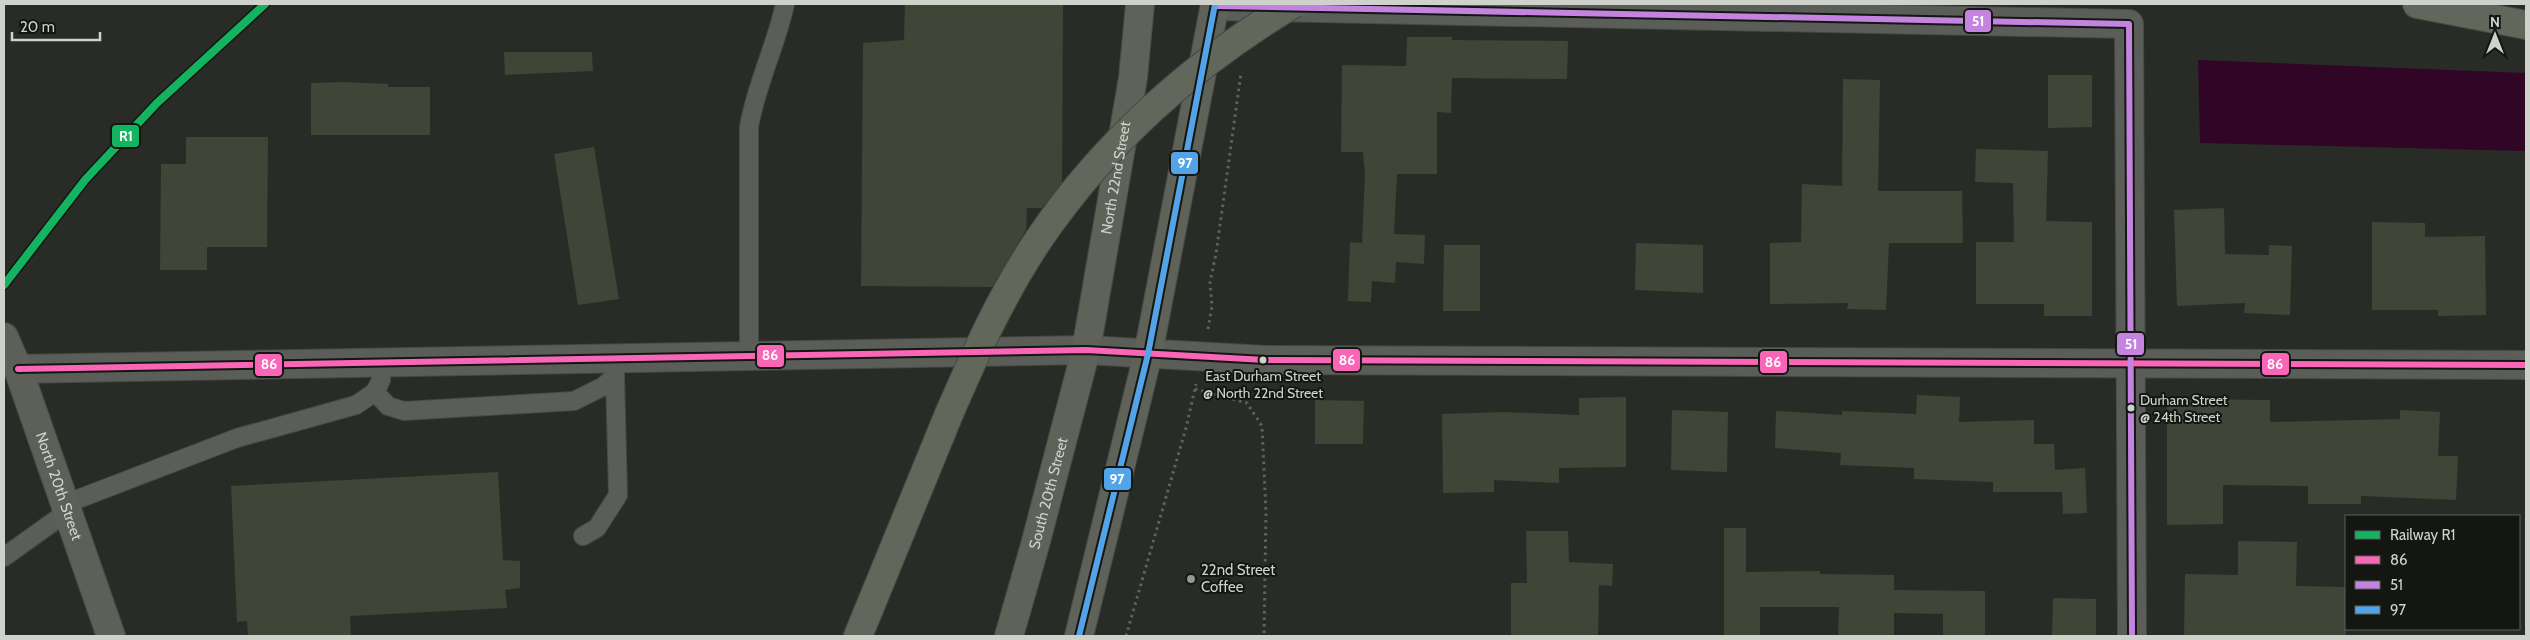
<svg xmlns="http://www.w3.org/2000/svg" width="2530" height="640" viewBox="0 0 2530 640" font-family="Cabin,sans-serif">
<style>
.water{fill:#310526}
.building{fill:#3f4537}
.lines{fill:none;stroke-linecap:round;stroke-linejoin:round}
.lane-casing{stroke:#474944;stroke-width:20}
.street-casing{stroke:#474944;stroke-width:30}
.secondary-casing{stroke:#474944;stroke-width:30}
.primary-casing{stroke:#474944;stroke-width:30}
.highway-casing{stroke:#474944;stroke-width:30}
.path{stroke:#61625f;stroke-width:3;stroke-dasharray:2.5 4;stroke-linecap:butt}
.lane{stroke:#5b5d59;stroke-width:18}
.street{stroke:#5b5d59;stroke-width:28}
.secondary{stroke:#5d6059;stroke-width:28}
.primary{stroke:#5f6259;stroke-width:28}
.highway{stroke:#61675a;stroke-width:28}
.highway-bridge-casing{stroke:#474944;stroke-width:30;stroke-linecap:butt}
.highway-bridge{stroke:#61675a;stroke-width:28}
.bus-1-casing{stroke:#131611;stroke-width:10}
.bus-2-casing{stroke:#131611;stroke-width:10}
.bus-3-casing{stroke:#131611;stroke-width:10}
.bus-1{stroke:#fa66b7;stroke-width:6}
.bus-2{stroke:#c483df;stroke-width:6}
.bus-3{stroke:#53a3e8;stroke-width:6}
.rail-1-casing{stroke:#131611;stroke-width:11}
.rail-1{stroke:#13b361;stroke-width:8}
.bus-dot{fill:#cfd2cb;stroke:#131611;stroke-width:2}
.poi-dot{fill:#959891;stroke:#131611;stroke-width:2}
.labels{text-anchor:middle;dominant-baseline:central;stroke-width:4;stroke-linejoin:round;paint-order:stroke}
.bus-label{font-size:14px;fill:#cfd2cb;stroke:#131611}
.street-label{font-size:15px;fill:#cfd2cb;stroke:#131611}
.poi-label{font-size:15px;fill:#cfd2cb;stroke:#131611;text-anchor:start}
.line-badge{stroke:#131611;stroke-width:2}
.badge-label{font-size:14px;text-anchor:middle;font-weight:bold;fill:#fff}
</style>
<rect width="100%" height="100%" fill="#292c26"/>
<path class="water" d="M 2198,60 L 2526,73 L 2526,151 L 2200,143 Z"/>
<g class="building">
<path d="M 905,4 L 1063,4 L 1062,183 L 1042,208 L 1027,208 L 1026,230 L 992,287 L 861,286 L 863,43 L 904,40 Z"/>
<path d="M 1407,37 L 1452,37 L 1452,40 L 1568,41 L 1567,79 L 1452,78 L 1451,113 L 1437,112 L 1437,174 L 1397,174 L 1394,234 L 1425,235 L 1424,264 L 1396,262 L 1395,283 L 1372,281 L 1371,302 L 1348,301 L 1350,242 L 1362,243 L 1365,174 L 1363,152 L 1341,152 L 1342,65 L 1406,66 Z"/>
<path d="M 504,52 L 592,52 L 593,71 L 505,75 Z"/>
<path d="M 2048,75 L 2092,75 L 2092,127 L 2048,128 Z"/>
<path d="M 1843,79 L 1880,80 L 1878,191 L 1962,191 L 1963,243 L 1889,243 L 1886,310 L 1847,309 L 1848,303 L 1770,304 L 1770,243 L 1801,242 L 1802,184 L 1842,186 Z"/>
<path d="M 344,82 L 388,84 L 388,87 L 430,87 L 430,135 L 311,135 L 311,83 Z"/>
<path d="M 186,137 L 268,137 L 267,247 L 207,247 L 207,270 L 160,270 L 161,164 L 186,164 Z"/>
<path d="M 594,147 L 619,299 L 578,305 L 554,154 Z"/>
<path d="M 1976,149 L 2048,151 L 2046,221 L 2092,222 L 2092,316 L 2044,316 L 2044,304 L 1976,304 L 1976,242 L 2014,242 L 2013,183 L 1975,182 Z"/>
<path d="M 2224,208 L 2225,254 L 2269,255 L 2269,245 L 2292,246 L 2290,315 L 2244,313 L 2245,303 L 2177,306 L 2174,210 Z"/>
<path d="M 2372,222 L 2425,223 L 2425,237 L 2485,236 L 2486,315 L 2438,316 L 2438,310 L 2372,310 Z"/>
<path d="M 1636,243 L 1703,245 L 1703,293 L 1635,290 Z"/>
<path d="M 1444,245 L 1480,245 L 1480,311 L 1443,311 Z"/>
<path d="M 1917,395 L 1960,397 L 1959,422 L 2034,420 L 2034,444 L 2054,444 L 2055,470 L 2085,468 L 2087,513 L 2063,514 L 2062,492 L 1993,492 L 1993,482 L 1914,479 L 1914,468 L 1840,465 L 1841,453 L 1775,448 L 1776,411 L 1842,415 L 1842,411 L 1916,414 Z"/>
<path d="M 1626,397 L 1626,467 L 1559,468 L 1559,483 L 1494,480 L 1494,492 L 1443,493 L 1442,414 L 1504,412 L 1579,415 L 1579,398 Z"/>
<path d="M 2167,399 L 2270,400 L 2270,422 L 2400,419 L 2400,410 L 2440,412 L 2438,456 L 2458,456 L 2456,500 L 2361,496 L 2361,504 L 2308,504 L 2308,486 L 2223,485 L 2223,524 L 2167,525 Z"/>
<path d="M 1315,400 L 1364,401 L 1363,444 L 1315,444 Z"/>
<path d="M 1672,410 L 1728,412 L 1727,472 L 1671,470 Z"/>
<path d="M 498,472 L 503,560 L 520,561 L 520,588 L 505,590 L 507,608 L 350,616 L 351,636 L 248,636 L 247,621 L 237,622 L 231,486 Z"/>
<path d="M 1724,528 L 1746,528 L 1746,572 L 1820,571 L 1820,574 L 1894,575 L 1894,590 L 1985,591 L 1985,636 L 1943,636 L 1943,614 L 1894,613 L 1894,636 L 1838,636 L 1839,607 L 1760,607 L 1760,636 L 1724,636 Z"/>
<path d="M 1526,531 L 1568,531 L 1569,562 L 1613,564 L 1612,586 L 1599,585 L 1598,636 L 1511,636 L 1511,583 L 1527,583 Z"/>
<path d="M 2238,541 L 2297,542 L 2296,586 L 2346,587 L 2346,636 L 2184,636 L 2185,574 L 2238,575 Z"/>
<path d="M 2053,598 L 2096,599 L 2096,636 L 2052,636 Z"/>
</g>
<g class="lines">
<defs>
<g id="lane">
<path d="M 749,356 L 749,127 C 756,85 776,46 785,4"/>
<path d="M 375,392 L 388,406 L 404,411 L 574,401 L 604,386 L 615,376 L 615,358"/>
<path d="M 65,504 L 237,438 L 356,405 L 375,392 L 381,380 L 382,362"/>
<path d="M 583,536 L 597,528 L 618,495 L 615,376"/>
<path d="M 4,557 L 67,512"/>
</g>
<g id="street">
<path d="M 1215,6 L 2129,24 L 2132,636"/>
<path d="M 18,369 L 1086,350 L 1265,360 L 2526,365"/>
</g>
<g id="secondary">
<path id="s1" d="M 4,337 L 18,369 L 111,636"/>
</g>
<g id="primary">
<path id="s2" d="M 1009,636 L 1035,545 L 1086,350 L 1133,78 L 1140,4"/>
<path d="M 1079,636 L 1148,354 L 1215,4"/>
</g>
<g id="highway">
<path d="M 2417,4 L 2526,25"/>
<path d="M 858,636 L 949,414"/>
</g>
</defs>
<use href="#lane" class="lane-casing"/>
<use href="#street" class="street-casing"/>
<use href="#secondary" class="secondary-casing"/>
<use href="#primary" class="primary-casing"/>
<use href="#highway" class="highway-casing"/>
<g class="path">
<path d="M 1208,329 L 1212,306 L 1210,282 L 1216,254 L 1241,73"/>
<path d="M 1195,389 L 1247,403 L 1262,426 L 1266,513 L 1264,636"/>
<path d="M 1126,636 L 1186,428 L 1196,384"/>
</g>
<use href="#lane" class="lane"/>
<use href="#street" class="street"/>
<use href="#secondary" class="secondary"/>
<use href="#primary" class="primary"/>
<use href="#highway" class="highway"/>
<defs>
<path id="highway-bridge" d="M 949,414 C 975,354 1002,294 1039,239 C 1104,143 1194,63 1293,4"/>
</defs>
<use href="#highway-bridge" class="highway-bridge-casing"/>
<use href="#highway-bridge" class="highway-bridge"/>
<defs>
<path id="bus-1" d="M 18,369 L 1086,350 L 1265,360 L 2526,365"/>
<path id="bus-2" d="M 1215,6 L 2129,24 L 2132,636"/>
<path id="bus-3" d="M 1079,636 L 1148,354 L 1215,4"/>
</defs>
<use href="#bus-1" class="bus-1-casing"/>
<use href="#bus-2" class="bus-2-casing"/>
<use href="#bus-3" class="bus-3-casing"/>
<use href="#bus-1" class="bus-1"/>
<use href="#bus-2" class="bus-2"/>
<use href="#bus-3" class="bus-3"/>
<defs>
<path id="rail-1" d="M 4,285 L 85,180 L 157,103 L 265,4"/>
</defs>
<use href="#rail-1" class="rail-1-casing"/>
<use href="#rail-1" class="rail-1"/>
</g>
<g class="bus-dot">
<circle cx="1263" cy="360" r="4.5"/>
<circle cx="2131" cy="408" r="4.5"/>
</g>
<circle class="poi-dot" cx="1191" cy="579" r="5"/>
<g class="labels">
<g class="bus-label">
<text x="1263" y="376">East Durham Street<tspan x="1263" dy="17">@ North 22nd Street</tspan></text>
<text x="2140" y="400" text-anchor="start">Durham Street<tspan x="2140" dy="17">@ 24th Street</tspan></text>
</g>
<g class="street-label">
<text stroke="none"><textPath href="#s2" startOffset="471">North 22nd Street</textPath></text>
<text stroke="none"><textPath href="#s1" startOffset="159">North 20th Street</textPath></text>
<text stroke="none"><textPath href="#s2" startOffset="148">South 20th Street</textPath></text>
</g>
<g class="poi-label">
<text x="1201" y="570">22nd Street<tspan x="1201" dy="17">Coffee</tspan></text>
</g>
</g>
<g class="line-badge">
<rect x="1964" y="9" width="28" height="24" rx="5" fill="#c483df"/>
<rect x="111" y="124" width="29" height="24" rx="5" fill="#13b361"/>
<rect x="1170" y="151" width="29" height="24" rx="5" fill="#53a3e8"/>
<rect x="2116" y="332" width="29" height="24" rx="5" fill="#c483df"/>
<rect x="756" y="344" width="29" height="24" rx="5" fill="#fa66b7"/>
<rect x="1332" y="348" width="29" height="24" rx="5" fill="#fa66b7"/>
<rect x="1759" y="350" width="29" height="24" rx="5" fill="#fa66b7"/>
<rect x="2261" y="352" width="29" height="24" rx="5" fill="#fa66b7"/>
<rect x="254" y="353" width="29" height="24" rx="5" fill="#fa66b7"/>
<rect x="1103" y="467" width="29" height="24" rx="5" fill="#53a3e8"/>
</g>
<g class="badge-label">
<text x="1978" y="26">51</text>
<text x="126" y="141">R1</text>
<text x="1185" y="168">97</text>
<text x="2131" y="349">51</text>
<text x="770" y="360">86</text>
<text x="1347" y="365">86</text>
<text x="1773" y="367">86</text>
<text x="2275" y="369">86</text>
<text x="269" y="369">86</text>
<text x="1117" y="484">97</text>
</g>
<rect width="2530" height="640" fill="none" stroke="#cfd2cb" stroke-width="10"/>
<rect x="2345" y="515" width="175" height="115" fill="#131611" stroke="#5e615b"/>
<rect x="2355" y="531" width="25" height="8" fill="#13b361" stroke="#5e615b"/>
<text x="2390" y="540" font-size="15" fill="#cfd2cb">Railway R1</text>
<rect x="2355" y="556" width="25" height="8" fill="#fa66b7" stroke="#5e615b"/>
<text x="2390" y="565" font-size="15" fill="#cfd2cb">86</text>
<rect x="2355" y="581" width="25" height="8" fill="#c483df" stroke="#5e615b"/>
<text x="2390" y="590" font-size="15" fill="#cfd2cb">51</text>
<rect x="2355" y="606" width="25" height="8" fill="#53a3e8" stroke="#5e615b"/>
<text x="2390" y="615" font-size="15" fill="#cfd2cb">97</text>
<g transform="translate(2495 35)" stroke="#131611" stroke-width="4" paint-order="stroke">
<path d="M0-4L9 19L0 12L-9 19Z" fill="#cfd2cb"/>
<text y="-8" font-size="14" font-weight="bold" text-anchor="middle" fill="#cfd2cb">N</text>
</g>
<path d="M12 32v8h88v-8" fill="none" stroke="#cfd2cb" stroke-width="2.5"/>
<text x="20" y="32" font-size="15" fill="#cfd2cb" stroke="#131611" stroke-width="4" paint-order="stroke">20 m</text>
</svg>
